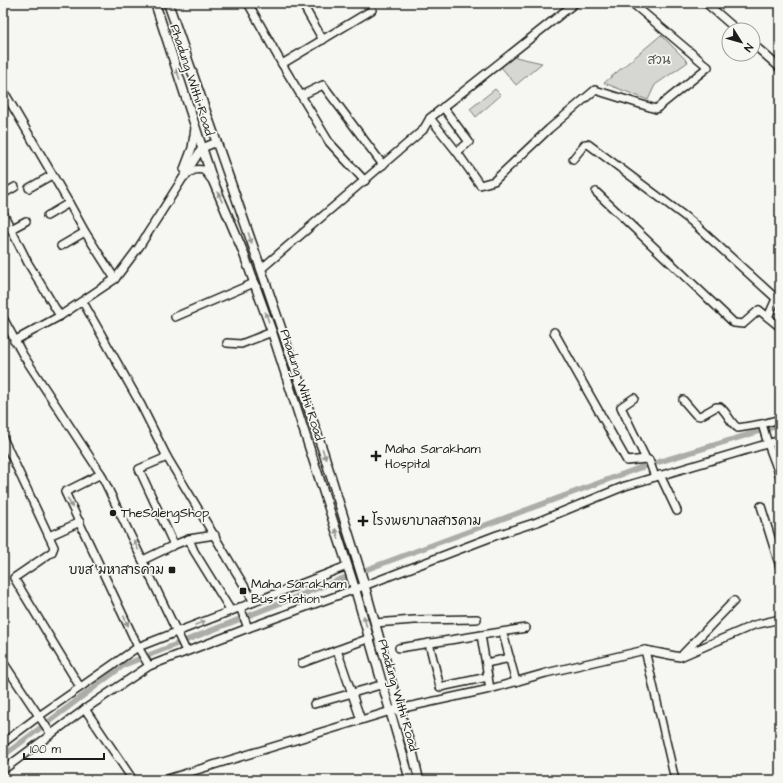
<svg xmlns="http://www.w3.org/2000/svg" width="783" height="783" viewBox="0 0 783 783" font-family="'Architects Daughter','Playpen Sans Thai',sans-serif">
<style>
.green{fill:#d6d6d2;stroke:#797977}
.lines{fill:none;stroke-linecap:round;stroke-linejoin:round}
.canal{stroke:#acaca9;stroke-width:5.5}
.minor-casing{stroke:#1c1c1c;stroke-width:10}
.major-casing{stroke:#1c1c1c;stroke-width:11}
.minor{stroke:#f6f6f2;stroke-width:7}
.major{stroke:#f6f6f2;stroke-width:8}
.oneway{fill:#949492}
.poi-dot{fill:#1c1c1c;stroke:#f6f6f2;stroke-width:1.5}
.labels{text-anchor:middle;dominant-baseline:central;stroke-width:3.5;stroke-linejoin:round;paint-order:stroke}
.park-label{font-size:13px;fill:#545453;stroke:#f6f6f2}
.street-label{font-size:13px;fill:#1c1c1c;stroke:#f6f6f2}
.poi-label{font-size:13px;fill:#1c1c1c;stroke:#f6f6f2;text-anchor:start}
</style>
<rect width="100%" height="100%" fill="#f6f6f2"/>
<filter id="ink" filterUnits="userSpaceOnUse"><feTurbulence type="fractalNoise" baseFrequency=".025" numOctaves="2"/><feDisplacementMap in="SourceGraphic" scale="8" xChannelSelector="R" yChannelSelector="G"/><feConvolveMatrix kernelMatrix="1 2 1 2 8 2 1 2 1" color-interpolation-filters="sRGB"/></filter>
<g filter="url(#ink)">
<g class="green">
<path d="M 661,35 L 688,62 L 655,85 L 648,100 L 604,83 Z"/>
<path d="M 511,56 L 542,63 L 516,85 L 501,67 Z"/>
<path d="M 495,89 L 501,95 L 476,117 L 470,109 Z"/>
</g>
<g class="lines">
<path class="canal" d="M 3,756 L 124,665 L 341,579 L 639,468 L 780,425"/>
<defs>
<g id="minor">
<path d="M 248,3 L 282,64 L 329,142 L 365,181"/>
<path d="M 302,3 L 323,40"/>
<path d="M 706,3 L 737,30"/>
<path d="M 753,44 L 780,68"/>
<path d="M 282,64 L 372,10 L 372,3"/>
<path d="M 3,90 L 69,203 L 85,232 L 115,279"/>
<path d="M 302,95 L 323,85 L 383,165"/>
<path d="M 430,118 L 457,152 L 469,142 L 443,107"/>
<path d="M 457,152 L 480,185 L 494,181 L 549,129 L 595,90 L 656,109 L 708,67 L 632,3"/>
<path d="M 573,159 L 585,144 L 588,144 L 691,221 L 780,302"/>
<path d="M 184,169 L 192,148 L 195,128"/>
<path d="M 186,176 C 192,169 196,169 204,170 L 211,179"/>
<path d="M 29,188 L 52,175"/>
<path d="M 596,192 L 734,323 L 743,324 L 759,310 L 780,327"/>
<path d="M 3,194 L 15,187"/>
<path d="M 3,213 L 28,263 L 60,316"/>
<path d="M 47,216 L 69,203"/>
<path d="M 11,229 L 26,221"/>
<path d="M 61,246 L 85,232"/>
<path d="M 261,269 L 423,130 L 430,118 L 575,3"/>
<path d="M 83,302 L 141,405 L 167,457 L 254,602"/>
<path d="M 175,317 L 254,283"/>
<path d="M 768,317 L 776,299"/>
<path d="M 3,318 L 23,355 L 101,474 L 186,651"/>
<path d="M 554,332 L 627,461 L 646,459 L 649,460 L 655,477"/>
<path d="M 14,341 L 60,316 L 115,279 L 139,247 L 202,148 L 217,142"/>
<path d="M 227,343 L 241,344 L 272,332"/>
<path d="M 634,398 L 621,407 L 646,459"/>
<path d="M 683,400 L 696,415 L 700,416 L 716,407 L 720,407 C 728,413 730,423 738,428 L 762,424 L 780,419"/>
<path d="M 762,424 L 768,444 L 780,476"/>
<path d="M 3,438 L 54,547 L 52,552 L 14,578 L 80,687"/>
<path d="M 167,457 L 139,469 L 174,545"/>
<path d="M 101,474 L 65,492 L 138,647 L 149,666"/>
<path d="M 660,475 L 677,511"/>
<path d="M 761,506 L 780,567"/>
<path d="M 215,535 L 189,539 L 194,551 L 231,611"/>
<path d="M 49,536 L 80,522"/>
<path d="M 143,560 L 174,545 L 189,539"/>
<path d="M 240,607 L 248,628"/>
<path d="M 375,623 L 414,620 L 477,619"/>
<path d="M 481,635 L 490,689"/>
<path d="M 504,637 L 516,682"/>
<path d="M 429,643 L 440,687 L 488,677"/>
<path d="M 399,648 L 526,628"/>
<path d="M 337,650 L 361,720"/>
<path d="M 645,650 L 675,780"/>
<path d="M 683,654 L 734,601"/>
<path d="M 3,662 L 51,734"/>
<path d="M 302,663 L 370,638"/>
<path d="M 486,663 L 510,658"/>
<path d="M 314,704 L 377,686"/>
<path d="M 85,709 L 133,780"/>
<path d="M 3,743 L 39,716 L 138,647 L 347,566"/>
<path d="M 3,770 L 85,709 L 149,666 L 248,628 L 361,587 L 497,535 L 537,522 L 625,486 L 780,440"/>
<path d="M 164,780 L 394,710 L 490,689 L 546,673 L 645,650 L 680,657 L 754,625 L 780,619"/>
</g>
<g id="major">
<path d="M 155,3 L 213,181 L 242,249 L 272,332 L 355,589 L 410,780"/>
<path d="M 168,3 L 261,269 L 323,451 L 363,580 L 399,709 L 413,754 L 419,780"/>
</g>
</defs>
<use href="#minor" class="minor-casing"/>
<use href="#major" class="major-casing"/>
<use href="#minor" class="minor"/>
<use href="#major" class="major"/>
</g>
<defs><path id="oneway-solid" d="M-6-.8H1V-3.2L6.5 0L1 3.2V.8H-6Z"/></defs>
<g class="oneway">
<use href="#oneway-solid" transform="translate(178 74) rotate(-108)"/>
<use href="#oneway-solid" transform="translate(220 197) rotate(-113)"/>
<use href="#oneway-solid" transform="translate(250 238) rotate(71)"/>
<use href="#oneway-solid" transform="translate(267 317) rotate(-110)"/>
<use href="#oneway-solid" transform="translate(324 454) rotate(73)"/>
<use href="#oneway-solid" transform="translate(70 503) rotate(64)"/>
<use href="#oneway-solid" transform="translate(337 534) rotate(-108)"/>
<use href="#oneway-solid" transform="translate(136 545) rotate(-116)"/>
<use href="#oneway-solid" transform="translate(126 621) rotate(65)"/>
<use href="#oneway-solid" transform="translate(365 621) rotate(-107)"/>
<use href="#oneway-solid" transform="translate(200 623) rotate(-21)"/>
</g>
</g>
<g class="poi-dot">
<path d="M374 450h4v4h4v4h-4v4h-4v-4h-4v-4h4z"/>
<circle cx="113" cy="513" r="4"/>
<path d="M361 515h4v4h4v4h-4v4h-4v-4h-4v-4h4z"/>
<rect x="168" y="566" width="8" height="8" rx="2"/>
<rect x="239" y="587" width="8" height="8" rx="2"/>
</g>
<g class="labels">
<g class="park-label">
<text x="659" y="60">สวน</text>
</g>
<g class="street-label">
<text transform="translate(192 80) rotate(72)">Phadung Withi Road</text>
<text transform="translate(302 385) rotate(72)">Phadung Withi Road</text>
<text transform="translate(398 695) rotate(74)">Phadung Withi Road</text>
</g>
<g class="poi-label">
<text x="385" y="449">Maha Sarakham<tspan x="385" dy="15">Hospital</tspan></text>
<text x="121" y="513">TheSalengShop</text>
<text x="372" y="521">โรงพยาบาลสารคาม</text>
<text x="164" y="570" text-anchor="end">บขส มหาสารคาม</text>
<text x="251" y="584">Maha Sarakham<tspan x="251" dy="15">Bus Station</tspan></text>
</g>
</g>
<rect width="783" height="783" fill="none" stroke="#f6f6f2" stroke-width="16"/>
<rect x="8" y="8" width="767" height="767" fill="none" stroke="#1c1c1c" stroke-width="1.5" filter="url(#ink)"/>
<g transform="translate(741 42) rotate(127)"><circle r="19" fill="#f6f6f2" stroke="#9f9f9c"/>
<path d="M0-3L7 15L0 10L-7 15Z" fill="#1c1c1c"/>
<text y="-6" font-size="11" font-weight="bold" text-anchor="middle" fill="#1c1c1c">N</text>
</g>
<path d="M24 753v6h80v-6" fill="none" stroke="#1c1c1c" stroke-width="2"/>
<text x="30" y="753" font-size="12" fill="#1c1c1c" stroke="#f6f6f2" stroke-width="3" paint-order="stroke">100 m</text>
</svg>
